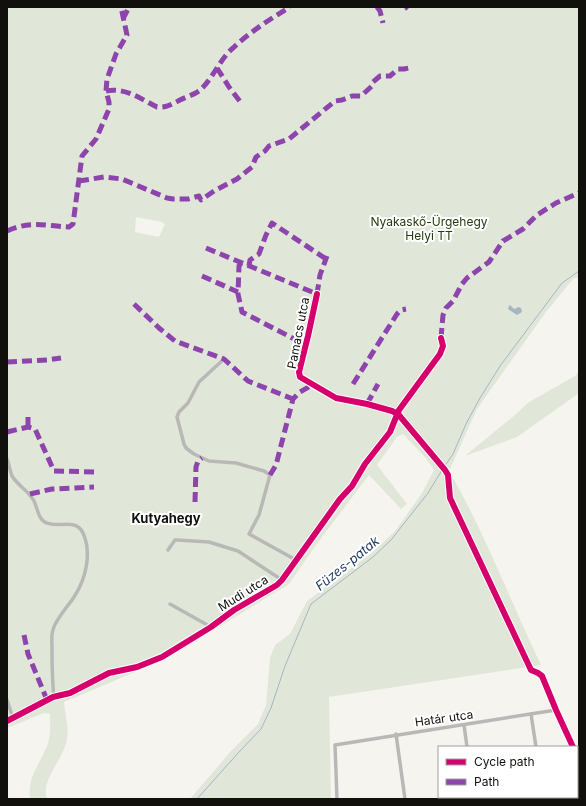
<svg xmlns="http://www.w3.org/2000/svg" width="586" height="806" viewBox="0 0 586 806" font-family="Inter,sans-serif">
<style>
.green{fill:#e1e7d8;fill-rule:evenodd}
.water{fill:#a7b4c4}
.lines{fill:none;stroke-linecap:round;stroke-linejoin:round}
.stream{stroke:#a7b4c4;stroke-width:1}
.minor{stroke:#b9b8b6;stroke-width:3.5}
.quiet{stroke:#8e44ad;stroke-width:5;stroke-dasharray:10 5;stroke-linecap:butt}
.cycleway-casing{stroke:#fff;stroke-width:8}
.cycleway{stroke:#d6006c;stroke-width:6}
.labels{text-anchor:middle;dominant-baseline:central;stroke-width:4;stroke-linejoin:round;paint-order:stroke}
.park-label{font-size:12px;fill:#263b0e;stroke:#fff}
.street-label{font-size:12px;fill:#11100d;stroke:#fff}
.neighbourhood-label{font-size:13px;font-weight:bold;fill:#11100d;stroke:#fff}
.water-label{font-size:13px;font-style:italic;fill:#1d395f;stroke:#fff}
</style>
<rect width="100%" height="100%" fill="#f5f4ee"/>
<g class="green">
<path d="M 7,7 L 579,7 L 579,277 L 573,279 L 546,312 L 477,409 L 449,471 C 485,533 510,600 541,665 L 329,697 L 331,799 L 190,799 L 231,751 L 258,724 L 266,705 L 270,658 L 275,645 L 290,634 L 307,601 L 373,552 L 396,530 L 422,493 L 434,470 L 425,457 L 403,434 L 397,437 L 377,465 L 407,504 L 401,509 L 369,475 L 316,545 L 289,584 L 168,658 L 64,702 C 65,714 69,728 67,739 C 64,759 40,780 47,799 L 30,799 C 27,775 41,764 48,743 C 51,734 50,724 50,714 L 44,713 L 7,728 ZM 136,217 L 162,222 L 165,224 L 159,237 L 135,232 Z"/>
<path d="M 579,371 L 579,393 L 575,396 L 517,437 L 468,455 L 466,455 L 515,415 L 529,402 L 575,376 Z"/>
</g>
<path class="water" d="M 510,305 L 514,309 L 519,307 L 521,308 L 522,312 L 517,315 L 508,309 L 509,306 Z"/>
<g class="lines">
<g class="stream">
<path d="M 444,467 L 453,454 L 466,424 L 480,398 L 500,366 L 562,283 L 579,271"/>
<path d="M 197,799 L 239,752 L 261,729 L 271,708 L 285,666 L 311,604 L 373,557 L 391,540 L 428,493 L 442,470"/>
</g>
<g class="minor">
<path d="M 317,294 L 308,336 L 299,372 L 300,377 L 336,398 L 367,404 L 392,411 L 398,414 L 445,470 L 448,475 L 450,498 L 531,670 L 538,673 L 542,676 L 556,710 L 573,747"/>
<path d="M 224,359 L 199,382 L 188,403 L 179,412 L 177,417 L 184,444 L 186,448 L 194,454 L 209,461 L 236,463 L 264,471 L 270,475 L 259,515 L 249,534 L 296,560"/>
<path d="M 7,459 C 9,464 10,471 12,476 C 18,486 29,491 34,501 C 38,509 38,520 47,523 C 59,528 76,518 83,533 C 92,553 86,579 74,597 C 69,605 55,620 53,630 C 51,635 52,642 52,648 C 52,664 52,680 54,697"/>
<path d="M 168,550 L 175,540 L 177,540 L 209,542 L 238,551 L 282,580"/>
<path d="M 170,604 L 211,627"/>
<path d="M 7,700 L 13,718"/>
<path d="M 531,714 L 536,747"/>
<path d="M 7,721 L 53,697 L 70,693 L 109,673 L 137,667 L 162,657 L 211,627 L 234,610 L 277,585 L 282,580 L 340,499 L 352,486 L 365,464 L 390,432 L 399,410 L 440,354 L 443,346 L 441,338"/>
<path d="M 464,725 L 467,747"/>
<path d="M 396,734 L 405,799"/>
<path d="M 577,756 L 579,760"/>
<path d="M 475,797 L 475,799"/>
<path d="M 545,797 L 545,799"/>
<path d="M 337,799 L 335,745 L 556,710"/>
</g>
<g class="quiet">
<path d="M 377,7 L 380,11 L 383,23"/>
<path d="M 406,7 L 408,9"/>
<path d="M 123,19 L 129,7"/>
<path d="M 217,68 L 229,87 L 242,104"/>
<path d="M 106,91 C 125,87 141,99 157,107 C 166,108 172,104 180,100 C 186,97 193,95 199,91 C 213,79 219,60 233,48 C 250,32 270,19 290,7"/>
<path d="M 79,181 L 104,177 L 122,179 L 167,198 L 173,199 L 188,199 L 199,196 L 201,200 L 214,191 L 237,179 L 252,167 L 256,157 L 265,151 L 269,146 L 289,139 L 335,101 L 342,100 L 352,96 L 361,96 L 372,86 L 373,82 L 380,76 L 390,76 L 398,69 L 404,69 L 413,67"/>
<path d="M 7,231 C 32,220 44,226 69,227 L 73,224 L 82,156 L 96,139 L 109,109 L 109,102 L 106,91 L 107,79 L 116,54 L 127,35 L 121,7"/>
<path d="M 206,248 L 317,294 L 320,275 L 327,256"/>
<path d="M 241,263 L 239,266 L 238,294 L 242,312 L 306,345"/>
<path d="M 249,266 L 250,260 L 259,254 L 266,235 L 272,223 L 326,259"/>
<path d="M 202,276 L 238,292"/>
<path d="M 134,304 L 159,328 L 175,341 L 224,359 L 248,381 L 293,399"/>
<path d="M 441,338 L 443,315 L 446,308 L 453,301 L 462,284 L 467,278 L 489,262 L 503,241 L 523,229 L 537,215 L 556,203 L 579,193"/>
<path d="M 7,362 L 47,360 L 61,358"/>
<path d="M 353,384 L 397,314 L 401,310 L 406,309"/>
<path d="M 367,404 L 378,384"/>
<path d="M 28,427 L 28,416 L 31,415"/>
<path d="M 7,432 L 28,427 L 35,429 L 54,471 L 99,472"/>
<path d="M 270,475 L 276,465 L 293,399 L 300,392 L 312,385"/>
<path d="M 30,494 L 52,489 L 94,487"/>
<path d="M 195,502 L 196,467 L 198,461 L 202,458"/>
<path d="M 24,635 L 28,654 L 47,700"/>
</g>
<defs>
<g id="cycleway">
<path d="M 317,294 L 308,336 L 299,372 L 300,377 L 336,398 L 367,404 L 392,411 L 398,414 L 445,470 L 448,475 L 450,498 L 531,670 L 538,673 L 542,676 L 556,710 L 573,747"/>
<path d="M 7,721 L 53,697 L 70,693 L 109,673 L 137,667 L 162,657 L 211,627 L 234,610 L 277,585 L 282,580 L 340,499 L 352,486 L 365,464 L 390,432 L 399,410 L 440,354 L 443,346 L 441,338"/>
</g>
</defs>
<use href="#cycleway" class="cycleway-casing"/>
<use href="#cycleway" class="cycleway"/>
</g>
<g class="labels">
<g class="park-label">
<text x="429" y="221">Nyakaskő-Ürgehegy<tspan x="429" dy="14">Helyi TT</tspan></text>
</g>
<g class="street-label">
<text transform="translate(298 333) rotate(-79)">Pamacs utca</text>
<text transform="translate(243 593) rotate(-32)">Mudi utca</text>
<text transform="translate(444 718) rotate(-8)">Határ utca</text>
</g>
<g class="neighbourhood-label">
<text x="166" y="518">Kutyahegy</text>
</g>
<g class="water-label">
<text transform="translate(347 563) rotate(-39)">Füzes-patak</text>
</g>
</g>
<rect width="586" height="806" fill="none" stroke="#11100d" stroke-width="16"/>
<rect x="438" y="746" width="140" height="52" fill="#ffffff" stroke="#a09f9e"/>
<rect x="446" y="759" width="20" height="6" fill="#d6006c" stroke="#a09f9e"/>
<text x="474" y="766" font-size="12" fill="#11100d">Cycle path</text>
<rect x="446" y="779" width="20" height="6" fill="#8e44ad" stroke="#a09f9e"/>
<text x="474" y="786" font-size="12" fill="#11100d">Path</text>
</svg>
